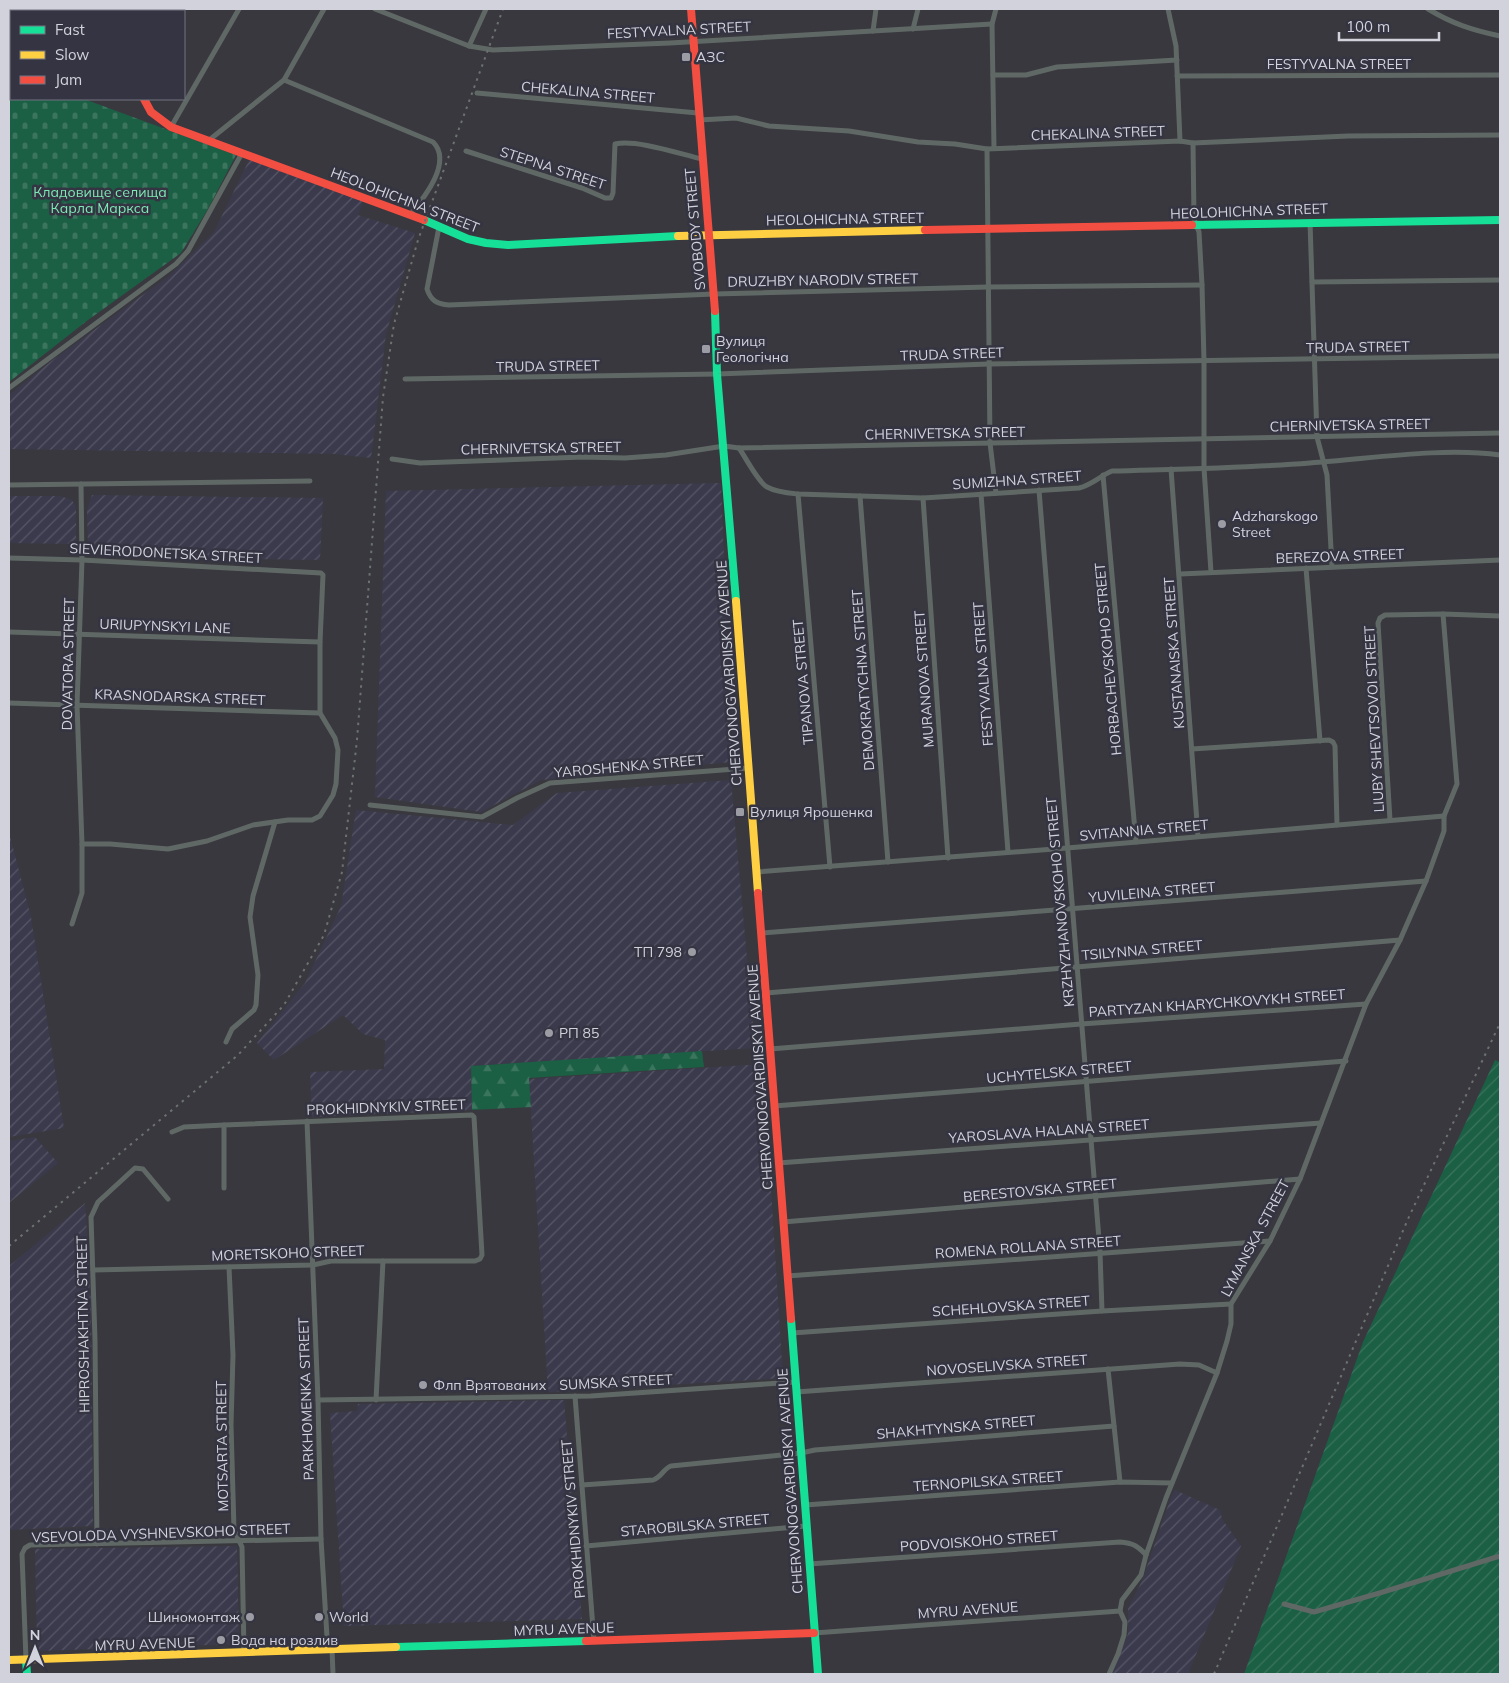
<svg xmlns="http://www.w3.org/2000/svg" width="1509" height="1683" viewBox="0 0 1509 1683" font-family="Mulish,sans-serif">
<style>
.industrial{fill:url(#industrial-furrows)}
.forest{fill:url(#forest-firs)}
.cemetery{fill:url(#cemetery-stones)}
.garden{fill:url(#garden-furrows)}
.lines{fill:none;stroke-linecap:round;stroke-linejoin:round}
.street{stroke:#606865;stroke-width:5}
.fast{stroke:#16e098;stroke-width:8}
.slow{stroke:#ffcf43;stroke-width:8}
.jam{stroke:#f24e42;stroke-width:8}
.rail{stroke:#6d7271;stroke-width:2;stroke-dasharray:2.5 5;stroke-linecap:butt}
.poi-dot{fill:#9c9ca5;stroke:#343442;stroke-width:2}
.labels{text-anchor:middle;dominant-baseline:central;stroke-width:5;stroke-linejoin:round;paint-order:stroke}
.street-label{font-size:14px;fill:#d2d2dc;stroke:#343442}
.poi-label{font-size:14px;fill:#d2d2dc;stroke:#343442;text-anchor:start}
.park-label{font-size:14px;fill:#7de9b5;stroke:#343442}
</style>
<defs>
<pattern id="industrial-furrows" width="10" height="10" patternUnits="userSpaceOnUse" patternTransform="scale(1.25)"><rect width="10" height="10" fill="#3b3a4d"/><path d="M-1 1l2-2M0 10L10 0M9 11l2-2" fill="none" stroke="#565666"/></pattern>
<pattern id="forest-firs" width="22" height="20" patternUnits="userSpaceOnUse" patternTransform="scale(1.25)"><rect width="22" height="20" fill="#1b5f44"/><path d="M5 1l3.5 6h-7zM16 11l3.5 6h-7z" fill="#3b755e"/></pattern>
<pattern id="cemetery-stones" width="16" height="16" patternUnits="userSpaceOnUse" patternTransform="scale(1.25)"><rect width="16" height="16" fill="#1b5f44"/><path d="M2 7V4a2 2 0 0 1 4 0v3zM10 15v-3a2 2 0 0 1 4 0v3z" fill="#3b755e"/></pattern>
<pattern id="garden-furrows" width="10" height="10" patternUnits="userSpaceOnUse" patternTransform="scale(1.25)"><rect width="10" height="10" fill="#1b5f44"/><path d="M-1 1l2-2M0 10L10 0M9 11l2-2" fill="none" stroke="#3b755e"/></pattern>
</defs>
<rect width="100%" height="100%" fill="#38383e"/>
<g class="industrial">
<path d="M 249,160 L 363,201 L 358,215 L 415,233 L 386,334 L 371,458 L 334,454 L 9,449 L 9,395 L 54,359 L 169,276 L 214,232 Z"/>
<path d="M 721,483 L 732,762 L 541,780 L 481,812 L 375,797 L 386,491 Z"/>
<path d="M 92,495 L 323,498 L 320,560 L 253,559 L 253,556 L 224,553 L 217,558 L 88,548 L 87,510 Z"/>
<path d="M 9,496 L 60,496 L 72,500 L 76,507 L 76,544 L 9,543 Z"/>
<path d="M 731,780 L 755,1048 L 471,1066 L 472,1110 L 312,1117 L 310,1072 L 384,1069 L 385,1040 L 363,1034 L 343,1015 L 274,1060 L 257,1043 L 305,983 L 341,906 L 356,810 L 513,825 L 557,793 Z"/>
<path d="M 9,832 L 31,917 L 64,1128 L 9,1137 Z"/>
<path d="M 763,1064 L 783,1378 L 548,1392 L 529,1079 Z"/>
<path d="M 35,1137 L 58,1163 L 9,1203 L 9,1141 Z"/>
<path d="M 85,1203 L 91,1300 L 93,1526 L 9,1530 L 9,1266 Z"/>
<path d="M 564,1400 L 582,1619 L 344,1626 L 330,1413 L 357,1411 L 358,1404 Z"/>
<path d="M 1175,1490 L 1220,1510 L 1222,1519 L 1241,1546 L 1188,1674 L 1111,1674 L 1128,1634 L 1128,1609 L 1142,1581 L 1171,1497 Z"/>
<path d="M 237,1546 L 239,1644 L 37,1651 L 35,1549 Z"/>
</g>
<path class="forest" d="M 702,1051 L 704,1067 L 529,1078 L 531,1107 L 472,1110 L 471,1066 Z"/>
<path class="cemetery" d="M 9,71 L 11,72 L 11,99 L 84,99 L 236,155 L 208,209 L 181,253 L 88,320 L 9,382 Z"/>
<path class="garden" d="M 1495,1060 L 1500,1062 L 1500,1674 L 1244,1674 L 1363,1342 Z"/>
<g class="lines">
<g class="street">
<path d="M 110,9 L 111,11"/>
<path d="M 375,9 L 469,46 L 493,50 L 670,43 L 992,24"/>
<path d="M 1168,9 L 1176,46 L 1180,141"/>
<path d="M 1428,9 C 1453,24 1472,30 1500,36"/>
<path d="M 9,11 L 14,11"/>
<path d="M 156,11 L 157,9"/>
<path d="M 913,29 L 918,9"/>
<path d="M 873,31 L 876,9"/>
<path d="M 469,46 L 486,9"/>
<path d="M 993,75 L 1026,75 L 1057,67 L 1177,60"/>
<path d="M 1177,76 L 1500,75"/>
<path d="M 284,80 L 433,142 C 453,162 424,198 410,215"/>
<path d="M 477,93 L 698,113"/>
<path d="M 699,120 L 736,118 L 769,126 L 849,131 L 918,142 L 955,144 L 987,149 L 1180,141 L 1193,143 L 1348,136 L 1500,135"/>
<path d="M 171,127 L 239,9"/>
<path d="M 208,141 L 284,80 L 324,9"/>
<path d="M 1193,143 L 1194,219 L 1199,232 L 1202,285 L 1204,361 L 1204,468 L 1211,572"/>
<path d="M 994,148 L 992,24 L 996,9"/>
<path d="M 987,149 L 990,443 L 996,493"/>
<path d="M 466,151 L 582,188 L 605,198 L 611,198 L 613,193 L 615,144 C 636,139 680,154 702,159"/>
<path d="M 1310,222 L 1317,437 L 1327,475 L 1332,567"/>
<path d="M 439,227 L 427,289 C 431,301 437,304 449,305 L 714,294 L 988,287 L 1202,285"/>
<path d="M 1312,282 L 1500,280"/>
<path d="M 405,379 L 717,374 L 989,364 L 1500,356"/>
<path d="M 9,388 L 176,264 L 188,251 L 242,153"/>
<path d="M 739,448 C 746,458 758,482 767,487 C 776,492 788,493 798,494 L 923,498 L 1079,488 C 1092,485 1100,476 1112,471 C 1178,469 1244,468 1310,463 C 1370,459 1441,447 1500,455"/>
<path d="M 392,459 L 420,463 L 583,457 L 625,458 L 666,455 L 724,446 L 739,448 L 1500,433"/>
<path d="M 1171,469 L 1198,836"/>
<path d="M 1103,475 L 1136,842"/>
<path d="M 9,485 L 310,481"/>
<path d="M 1039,490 L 1100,1252 L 1102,1311"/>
<path d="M 798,494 L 830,867"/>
<path d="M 981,494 L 1008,852"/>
<path d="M 860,496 L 888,862"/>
<path d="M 923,498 L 948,858"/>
<path d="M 9,558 L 82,560 L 321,573 L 323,575 L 320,642 L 320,713 L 335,738 L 338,750 L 336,784 L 333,795 L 320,816 L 312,820 L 288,820 L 253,825 L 207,841 L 168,849 L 110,844 L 82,844"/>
<path d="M 1306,568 L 1320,741"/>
<path d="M 1180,574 L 1500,560"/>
<path d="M 9,632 L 320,642"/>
<path d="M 9,703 L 320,713"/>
<path d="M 1192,749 L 1329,740 L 1333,742 L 1335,746 L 1337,825"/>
<path d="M 370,805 L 482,817 L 517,798 L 550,783 L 749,768"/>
<path d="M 1390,820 L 1378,623 L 1380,618 L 1385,615 L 1443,614 L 1500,616"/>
<path d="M 756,872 L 1067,848 L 1444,816"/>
<path d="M 72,924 L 82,893 L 82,844 L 77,705 L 82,560 L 81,484"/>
<path d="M 761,933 L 1426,881"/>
<path d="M 766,993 L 1400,940"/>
<path d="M 226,1042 L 232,1029 L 254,1010 L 256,1005 L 258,975 L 250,917 L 253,896 L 275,822"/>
<path d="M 770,1049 L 1081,1024 L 1366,1004"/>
<path d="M 774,1106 L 1346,1061"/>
<path d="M 307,1121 L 318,1400 L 321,1539 L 327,1637 L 332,1649 L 333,1674"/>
<path d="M 172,1132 L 184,1127 L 224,1125"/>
<path d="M 778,1163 L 1321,1123"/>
<path d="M 783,1222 L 1300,1179"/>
<path d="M 229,1267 L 233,1355 L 231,1425 L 234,1530 L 242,1547 L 244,1653"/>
<path d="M 93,1270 L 313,1265 L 331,1261 L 475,1261 L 480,1259 L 482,1255 L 474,1117 L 472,1115 L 224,1125 L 224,1188"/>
<path d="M 787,1276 L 1270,1241"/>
<path d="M 792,1333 L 1102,1311 L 1231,1304"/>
<path d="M 1108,1369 L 1120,1482"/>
<path d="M 796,1392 L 1180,1364 L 1199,1365 L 1217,1373"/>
<path d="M 575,1396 L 594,1641"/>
<path d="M 318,1400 L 591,1396 L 795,1382"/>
<path d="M 376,1400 L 383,1261"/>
<path d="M 582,1485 L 653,1480 C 662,1477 663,1469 671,1466 L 801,1453 L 815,1450 L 1114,1426"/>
<path d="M 805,1505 L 1120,1482 L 1172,1483"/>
<path d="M 97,1544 L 95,1340 L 91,1217 L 98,1202 L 135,1168 L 143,1169 L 168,1199"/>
<path d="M 586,1546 L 806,1526"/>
<path d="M 809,1564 L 1120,1542 C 1133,1543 1138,1546 1146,1555"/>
<path d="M 1284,1604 L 1314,1612 L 1383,1592 L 1500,1556"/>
<path d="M 814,1633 L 1120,1611"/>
<path d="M 26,1660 L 22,1554 L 25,1548 L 30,1545 L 321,1539"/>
<path d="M 1109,1674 L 1118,1654 L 1124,1635 L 1125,1622 L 1120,1611 L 1122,1600 L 1141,1575 L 1146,1555 L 1166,1498 L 1217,1373 L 1227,1341 L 1231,1324 L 1231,1304 L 1270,1241 L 1300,1179 L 1366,1004 L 1400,940 L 1426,881 L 1444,831 L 1444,816 L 1457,784 L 1443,614"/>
</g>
<g class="fast">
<path d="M 424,220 L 468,239 L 486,243 L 508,245 L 678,236"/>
<path d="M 1192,225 L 1500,220"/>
<path d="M 715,311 L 717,374 L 736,601"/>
<path d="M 791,1319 L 818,1674"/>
<path d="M 396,1647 L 586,1641"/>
<path d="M 26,1660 L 27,1674"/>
</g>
<g class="slow">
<path d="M 678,236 L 925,230"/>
<path d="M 736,601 L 758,893"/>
<path d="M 9,1660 L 396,1647"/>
</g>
<g class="jam">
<path d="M 691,9 L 715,311"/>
<path d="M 144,99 L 151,112 L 171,127 L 424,220"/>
<path d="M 925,230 L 1192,225"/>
<path d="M 758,893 L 791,1319"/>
<path d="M 586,1641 L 814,1633"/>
</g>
<g class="rail">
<path d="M 9,1246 L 238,1055 L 284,1005 L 324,935 L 342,872 L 357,740 L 383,397 L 394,324 L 418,240 L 503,9"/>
<path d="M 1214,1674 L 1408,1219 L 1500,1023"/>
</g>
</g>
<g class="poi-dot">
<rect x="681" y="52" width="10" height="10" rx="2.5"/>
<rect x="701" y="344" width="10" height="10" rx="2.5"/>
<circle cx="1222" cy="524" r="5"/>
<rect x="735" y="807" width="10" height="10" rx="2.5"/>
<circle cx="692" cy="952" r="5"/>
<circle cx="549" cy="1033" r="5"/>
<circle cx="423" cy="1385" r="5"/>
<circle cx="250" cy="1617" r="5"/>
<circle cx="319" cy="1617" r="5"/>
<circle cx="221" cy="1640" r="5"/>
</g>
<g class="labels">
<g class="street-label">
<text transform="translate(679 30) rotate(-3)">FESTYVALNA STREET</text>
<text x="1339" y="64">FESTYVALNA STREET</text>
<text transform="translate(588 92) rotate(5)">CHEKALINA STREET</text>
<text transform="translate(1098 133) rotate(-2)">CHEKALINA STREET</text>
<text transform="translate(553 168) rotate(18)">STEPNA STREET</text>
<text transform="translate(405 200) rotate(21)">HEOLOHICHNA STREET</text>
<text transform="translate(1249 211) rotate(-2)">HEOLOHICHNA STREET</text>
<text transform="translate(845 219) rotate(-1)">HEOLOHICHNA STREET</text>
<text transform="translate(695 229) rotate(-95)">SVOBODY STREET</text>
<text transform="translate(823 280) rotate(-1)">DRUZHBY NARODIV STREET</text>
<text transform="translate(1358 347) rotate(-1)">TRUDA STREET</text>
<text transform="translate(952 354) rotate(-2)">TRUDA STREET</text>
<text transform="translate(548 366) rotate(-1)">TRUDA STREET</text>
<text transform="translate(1350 425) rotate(-1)">CHERNIVETSKA STREET</text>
<text transform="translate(945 433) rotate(-1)">CHERNIVETSKA STREET</text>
<text transform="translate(541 448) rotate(-1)">CHERNIVETSKA STREET</text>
<text transform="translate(1017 480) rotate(-4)">SUMIZHNA STREET</text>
<text transform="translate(166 553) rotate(3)">SIEVIERODONETSKA STREET</text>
<text transform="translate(1340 556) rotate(-2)">BEREZOVA STREET</text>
<text transform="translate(165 626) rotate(2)">URIUPYNSKYI LANE</text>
<text transform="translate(1174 653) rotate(-94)">KUSTANAISKA STREET</text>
<text transform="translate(1108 659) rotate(-95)">HORBACHEVSKOHO STREET</text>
<text transform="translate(68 664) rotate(-89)">DOVATORA STREET</text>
<text transform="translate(729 673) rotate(-94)">CHERVONOGVARDIISKYI AVENUE</text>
<text transform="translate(983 674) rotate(-94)">FESTYVALNA STREET</text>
<text transform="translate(924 679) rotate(-94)">MURANOVA STREET</text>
<text transform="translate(863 680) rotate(-94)">DEMOKRATYCHNA STREET</text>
<text transform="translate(803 682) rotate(-95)">TIPANOVA STREET</text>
<text transform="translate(180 697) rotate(2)">KRASNODARSKA STREET</text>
<text transform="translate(1374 719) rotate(-93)">LIUBY SHEVTSOVOI STREET</text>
<text transform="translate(629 766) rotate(-5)">YAROSHENKA STREET</text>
<text transform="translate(1144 830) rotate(-5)">SVITANNIA STREET</text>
<text transform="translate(1152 892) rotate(-5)">YUVILEINA STREET</text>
<text transform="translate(1060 902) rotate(-95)">KRZHYZHANOVSKOHO STREET</text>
<text transform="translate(1142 950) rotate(-5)">TSILYNNA STREET</text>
<text transform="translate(1217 1003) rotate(-4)">PARTYZAN KHARYCHKOVYKH STREET</text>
<text transform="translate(1059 1072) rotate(-5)">UCHYTELSKA STREET</text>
<text transform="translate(760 1077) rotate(-94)">CHERVONOGVARDIISKYI AVENUE</text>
<text transform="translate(386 1107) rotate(-2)">PROKHIDNYKIV STREET</text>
<text transform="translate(1049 1131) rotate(-4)">YAROSLAVA HALANA STREET</text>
<text transform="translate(1040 1190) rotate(-5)">BERESTOVSKA STREET</text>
<text transform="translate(1255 1238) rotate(-62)">LYMANSKA STREET</text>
<text transform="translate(1028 1247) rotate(-4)">ROMENA ROLLANA STREET</text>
<text transform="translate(288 1253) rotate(-2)">MORETSKOHO STREET</text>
<text transform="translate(1011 1306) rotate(-4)">SCHEHLOVSKA STREET</text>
<text transform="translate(83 1324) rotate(-91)">HIPROSHAKHTNA STREET</text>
<text transform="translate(1007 1365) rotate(-4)">NOVOSELIVSKA STREET</text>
<text transform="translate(616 1382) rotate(-3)">SUMSKA STREET</text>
<text transform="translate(306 1399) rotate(-92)">PARKHOMENKA STREET</text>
<text transform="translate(956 1427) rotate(-5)">SHAKHTYNSKA STREET</text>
<text transform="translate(222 1446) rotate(-91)">MOTSARTA STREET</text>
<text transform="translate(790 1481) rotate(-94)">CHERVONOGVARDIISKYI AVENUE</text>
<text transform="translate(988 1481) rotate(-4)">TERNOPILSKA STREET</text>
<text transform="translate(573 1519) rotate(-95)">PROKHIDNYKIV STREET</text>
<text transform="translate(695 1525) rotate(-5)">STAROBILSKA STREET</text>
<text transform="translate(161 1533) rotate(-2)">VSEVOLODA VYSHNEVSKOHO STREET</text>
<text transform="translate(979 1541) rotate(-4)">PODVOISKOHO STREET</text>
<text transform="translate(968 1610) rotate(-4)">MYRU AVENUE</text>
<text transform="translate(564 1629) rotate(-2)">MYRU AVENUE</text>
<text transform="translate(145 1644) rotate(-2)">MYRU AVENUE</text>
</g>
<g class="poi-label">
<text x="696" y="57">АЗС</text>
<text x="716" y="341">Вулиця<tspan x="716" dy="16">Геологічна</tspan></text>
<text x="1232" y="516">Adzharskogo<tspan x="1232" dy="16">Street</tspan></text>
<text x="750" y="812">Вулиця Ярошенка</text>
<text x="682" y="952" text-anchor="end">ТП 798</text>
<text x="559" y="1033">РП 85</text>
<text x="433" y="1385">Флп Врятованих</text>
<text x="240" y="1617" text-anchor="end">Шиномонтаж</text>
<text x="329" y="1617">World</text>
<text x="231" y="1640">Вода на розлив</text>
</g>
<g class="park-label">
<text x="100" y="192">Кладовище селища<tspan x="100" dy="16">Карла Маркса</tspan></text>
</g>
</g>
<rect width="1509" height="1683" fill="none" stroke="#d2d2dc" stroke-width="20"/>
<rect x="10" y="10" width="175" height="90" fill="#343442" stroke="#737380"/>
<rect x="20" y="26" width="25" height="8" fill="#16e098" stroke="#737380"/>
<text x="55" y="35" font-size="15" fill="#d2d2dc">Fast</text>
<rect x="20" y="51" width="25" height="8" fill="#ffcf43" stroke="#737380"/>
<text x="55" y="60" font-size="15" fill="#d2d2dc">Slow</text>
<rect x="20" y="76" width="25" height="8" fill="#f24e42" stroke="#737380"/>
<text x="55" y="85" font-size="15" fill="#d2d2dc">Jam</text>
<g transform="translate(35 1648)" stroke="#343442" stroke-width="4" paint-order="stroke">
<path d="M0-4L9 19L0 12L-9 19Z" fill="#d2d2dc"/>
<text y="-8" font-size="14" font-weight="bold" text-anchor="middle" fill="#d2d2dc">N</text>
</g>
<path d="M1339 32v8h100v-8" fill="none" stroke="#d2d2dc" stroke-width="2.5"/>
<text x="1346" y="32" font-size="15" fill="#d2d2dc" stroke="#343442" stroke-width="4" paint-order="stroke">100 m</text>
</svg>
